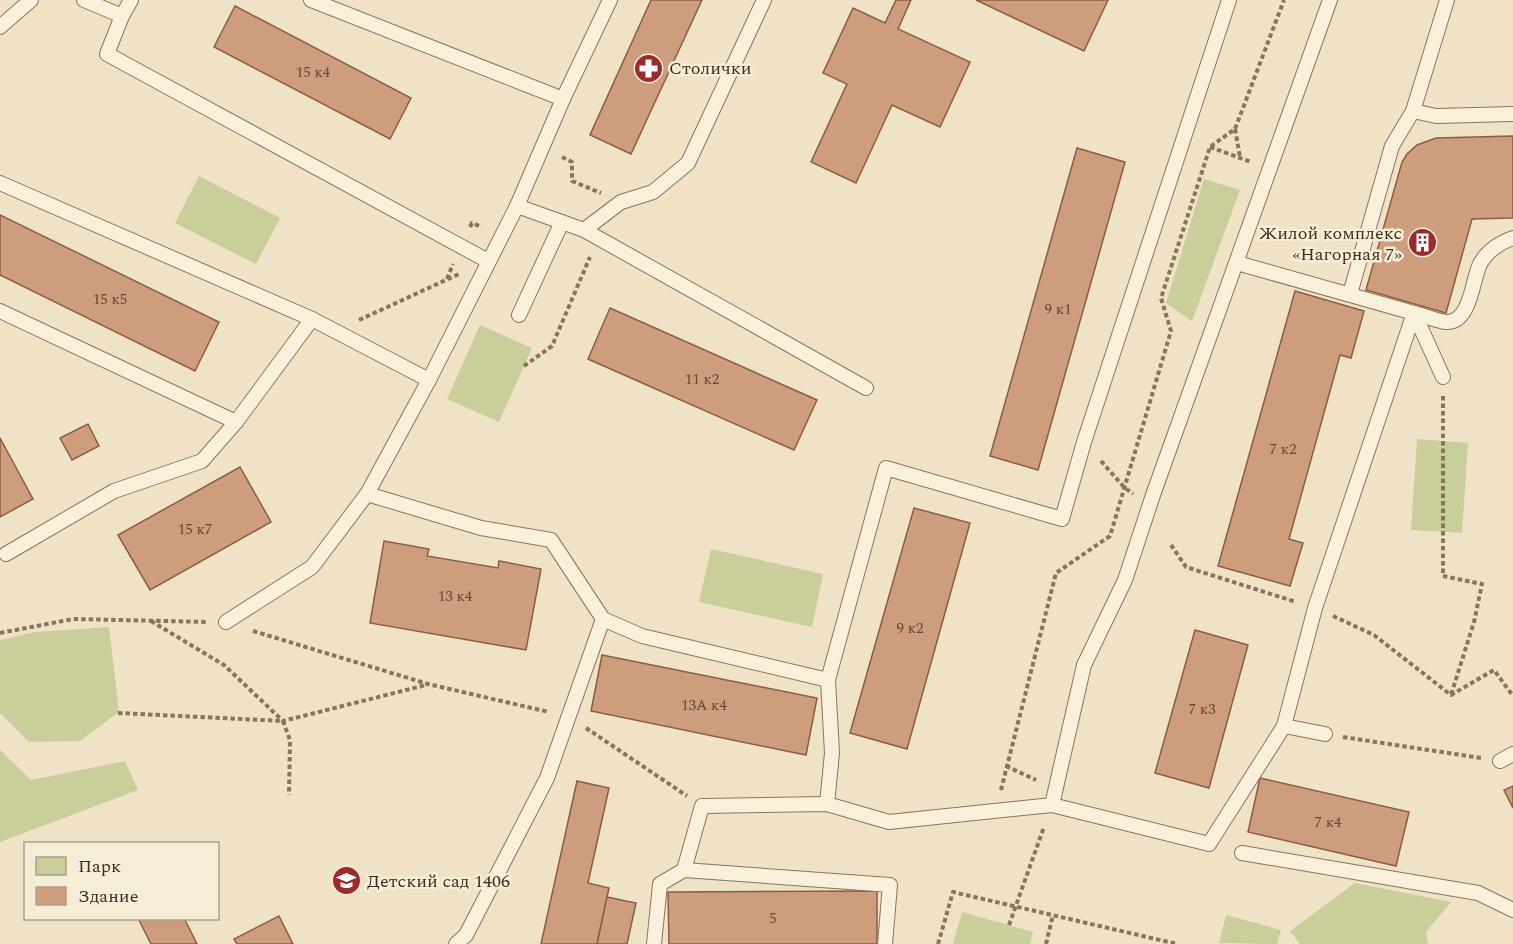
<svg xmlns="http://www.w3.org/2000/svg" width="1513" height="944" viewBox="0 0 1513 944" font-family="Spectral,serif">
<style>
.green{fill:#c9ce9b}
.building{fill:#cd9d7d;stroke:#8b5d41;stroke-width:1.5}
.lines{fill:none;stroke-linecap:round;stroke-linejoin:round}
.service-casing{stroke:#8b745c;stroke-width:16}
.path{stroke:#8b745c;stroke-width:4;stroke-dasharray:4.5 3;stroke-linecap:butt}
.service{stroke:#f9f0db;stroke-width:14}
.labels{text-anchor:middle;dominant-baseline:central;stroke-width:5;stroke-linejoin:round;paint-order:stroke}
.number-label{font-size:15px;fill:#604937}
.poi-label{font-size:18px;fill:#3b2d20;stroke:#f6edd7;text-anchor:start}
</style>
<rect width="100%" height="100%" fill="#efe2c7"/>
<g class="green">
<path d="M 199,176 L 280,218 L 256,264 L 175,223 Z"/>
<path d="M 1204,179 L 1240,190 L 1192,321 L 1166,303 Z"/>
<path d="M 480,325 L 532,348 L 499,422 L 447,399 Z"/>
<path d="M 1417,439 L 1468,443 L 1462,533 L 1411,530 Z"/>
<path d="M 711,549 L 823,574 L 812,627 L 699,602 Z"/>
<path d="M 109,627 L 119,712 L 80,741 L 29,742 L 0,713 L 0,640 L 35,632 Z"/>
<path d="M 0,750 L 31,780 L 125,761 L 138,790 L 0,842 Z"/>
<path d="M 1355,883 L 1451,902 L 1426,932 L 1428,944 L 1300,944 L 1290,931 Z"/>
<path d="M 962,912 L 1033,932 L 1030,944 L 953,944 Z"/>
<path d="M 1226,915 L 1281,930 L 1277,944 L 1219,943 Z"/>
</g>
<g class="building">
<path d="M 651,0 L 702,0 L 631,154 L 590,135 Z"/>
<path d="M 896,0 L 911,0 L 898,29 L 970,62 L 940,127 L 892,105 L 856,183 L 811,162 L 847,84 L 823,73 L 853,8 L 885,23 Z"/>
<path d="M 976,0 L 1108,0 L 1084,51 Z"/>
<path d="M 235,6 L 411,98 L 390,139 L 214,47 Z"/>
<path d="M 1513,136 L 1513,218 L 1472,219 L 1446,313 L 1366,290 L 1402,162 L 1407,154 L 1417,145 L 1436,138 Z"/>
<path d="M 1077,148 L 1125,162 L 1038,470 L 990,456 Z"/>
<path d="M 0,215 L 219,322 L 195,371 L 0,275 Z"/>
<path d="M 1295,291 L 1364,311 L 1351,358 L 1340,355 L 1289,539 L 1303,543 L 1290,586 L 1218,566 Z"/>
<path d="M 610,308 L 817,400 L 794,450 L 588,359 Z"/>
<path d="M 88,424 L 99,446 L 72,460 L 60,438 Z"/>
<path d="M 0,438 L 33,499 L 0,517 Z"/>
<path d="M 240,467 L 271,522 L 150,590 L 118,535 Z"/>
<path d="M 914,508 L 970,523 L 907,749 L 850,733 Z"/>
<path d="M 384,541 L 429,549 L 427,556 L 498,568 L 499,561 L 541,569 L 526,650 L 370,623 Z"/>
<path d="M 1195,630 L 1248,645 L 1209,788 L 1155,773 Z"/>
<path d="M 602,655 L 817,698 L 806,755 L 591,711 Z"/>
<path d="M 1260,778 L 1409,812 L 1396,866 L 1248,832 Z"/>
<path d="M 577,781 L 609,788 L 588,883 L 609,888 L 597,944 L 541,944 Z"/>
<path d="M 1513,786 L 1513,808 L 1504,790 Z"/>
<path d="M 877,891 L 877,944 L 669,944 L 668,892 Z"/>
<path d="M 607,897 L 636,903 L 627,944 L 597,944 Z"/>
<path d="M 279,916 L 293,944 L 237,944 L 234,939 Z"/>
<path d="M 138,918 L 184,918 L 197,944 L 151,944 Z"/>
</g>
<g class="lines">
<defs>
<g id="service">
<path d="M 84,0 L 122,16 L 131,0"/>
<path d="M 311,0 L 563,99"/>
<path d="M 122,16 L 107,54 L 488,261"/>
<path d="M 0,27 L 31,0"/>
<path d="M 1413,111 L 1436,116 L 1513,114"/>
<path d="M 0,183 L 312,319 L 429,380"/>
<path d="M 517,206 L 584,230 L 866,388"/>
<path d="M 584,230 L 621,202 L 653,192 L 688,163 L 764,0"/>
<path d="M 1350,294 L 1392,146 L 1413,111 L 1447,0"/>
<path d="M 0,311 L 236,422"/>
<path d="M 1414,313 C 1424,315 1436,321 1446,322 C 1471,323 1472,280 1480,264 C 1487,251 1499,243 1513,238"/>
<path d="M 1414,313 L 1443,377"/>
<path d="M 519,315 L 562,222"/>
<path d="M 367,494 L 481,528 L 551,540 L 603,619 L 642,636 L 828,680 L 886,468 L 1062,519 L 1084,442 L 1229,0"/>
<path d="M 6,554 L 114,491 L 202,461 L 236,422 L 312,319"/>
<path d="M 226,622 L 312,567 L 367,494 L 429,380 L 517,206 L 563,99 L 610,0"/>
<path d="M 1284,726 L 1325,734"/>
<path d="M 1500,761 L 1513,754"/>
<path d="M 827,804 L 832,753 L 828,680"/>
<path d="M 1052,805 L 1209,844 L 1284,726 L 1315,608 L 1414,313 L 1237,263"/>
<path d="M 1242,853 L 1478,893 L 1513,910"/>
<path d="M 684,870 L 702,806 L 827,804 L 889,822 L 1052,805 L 1084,665 L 1125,580 L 1153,495 L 1330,0"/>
<path d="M 456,944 L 466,935 L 547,778 L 603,619"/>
<path d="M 654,944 L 660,884 L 684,870 L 890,885 L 885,944"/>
</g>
</defs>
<use href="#service" class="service-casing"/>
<g class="path">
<path d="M 1235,129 L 1240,157"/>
<path d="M 1210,147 L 1251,162"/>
<path d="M 562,157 L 572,162 L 572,181 L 601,193"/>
<path d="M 470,227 L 472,223 L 482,227"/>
<path d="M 447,279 L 453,264"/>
<path d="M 359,320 L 459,274"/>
<path d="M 524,366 L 552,346 L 590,257"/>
<path d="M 1443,396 L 1443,576 L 1482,584 L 1474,622 L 1451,695"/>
<path d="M 1101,461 L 1124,487 L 1133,494"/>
<path d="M 1171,545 L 1186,567 L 1296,602"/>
<path d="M 1333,616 L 1374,635 L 1451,695 L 1494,670 L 1513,696"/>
<path d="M 151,621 L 224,665 L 283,721 L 426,685"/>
<path d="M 253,631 L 428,684 L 549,712"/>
<path d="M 0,633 L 73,619 L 208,622"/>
<path d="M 118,713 L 283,721 L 290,740 L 289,795"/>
<path d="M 586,728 L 687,796"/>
<path d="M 1343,737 L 1481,758"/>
<path d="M 1006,766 L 1036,780"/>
<path d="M 1001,790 L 1056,573 L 1110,536 L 1171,331 L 1161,298 L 1210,147 L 1235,129 L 1284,0"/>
<path d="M 1009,925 L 1044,827"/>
<path d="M 938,944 L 953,892 L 1177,944"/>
<path d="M 1046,944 L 1053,915"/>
</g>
<use href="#service" class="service"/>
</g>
<defs>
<symbol id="pharmacy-disc" viewBox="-11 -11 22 22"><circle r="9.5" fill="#9b2b2e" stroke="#f6edd7"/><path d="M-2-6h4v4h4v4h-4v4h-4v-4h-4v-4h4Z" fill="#fff"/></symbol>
<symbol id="building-disc" viewBox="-11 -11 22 22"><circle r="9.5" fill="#9b2b2e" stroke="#f6edd7"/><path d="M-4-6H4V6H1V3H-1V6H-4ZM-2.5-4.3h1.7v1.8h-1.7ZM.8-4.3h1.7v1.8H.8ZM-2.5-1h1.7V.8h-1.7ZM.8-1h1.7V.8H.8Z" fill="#fff"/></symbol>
<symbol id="school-disc" viewBox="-11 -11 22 22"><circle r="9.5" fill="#9b2b2e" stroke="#f6edd7"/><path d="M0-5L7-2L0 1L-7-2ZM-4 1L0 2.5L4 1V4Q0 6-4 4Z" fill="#fff"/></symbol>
</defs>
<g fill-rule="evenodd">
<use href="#pharmacy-disc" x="632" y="52" width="33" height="33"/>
<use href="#building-disc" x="1406" y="226" width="33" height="33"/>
<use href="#school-disc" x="330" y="864" width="33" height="33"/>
</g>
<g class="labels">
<g class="number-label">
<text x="313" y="72">15 к4</text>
<text x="110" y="299">15 к5</text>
<text x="1058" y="309">9 к1</text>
<text x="702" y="379">11 к2</text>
<text x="1283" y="449">7 к2</text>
<text x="195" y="529">15 к7</text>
<text x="455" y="596">13 к4</text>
<text x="910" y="628">9 к2</text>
<text x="704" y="705">13А к4</text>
<text x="1202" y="709">7 к3</text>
<text x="1328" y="822">7 к4</text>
<text x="773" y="918">5</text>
</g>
<g class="poi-label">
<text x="669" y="68">Столички</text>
<text x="1402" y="233" text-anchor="end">Жилой комплекс<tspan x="1402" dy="21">«Нагорная 7»</tspan></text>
<text x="367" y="881">Детский сад 1406</text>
</g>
</g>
<rect x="24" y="842" width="195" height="78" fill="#f6edd7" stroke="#aba08e" stroke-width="1.5"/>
<rect x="36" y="857" width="30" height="18" fill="#c9ce9b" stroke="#aba08e" stroke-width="1.5"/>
<text x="78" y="872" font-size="18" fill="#3b2d20">Парк</text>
<rect x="36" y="887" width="30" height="18" fill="#cd9d7d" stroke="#aba08e" stroke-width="1.5"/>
<text x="78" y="902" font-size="18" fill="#3b2d20">Здание</text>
</svg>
